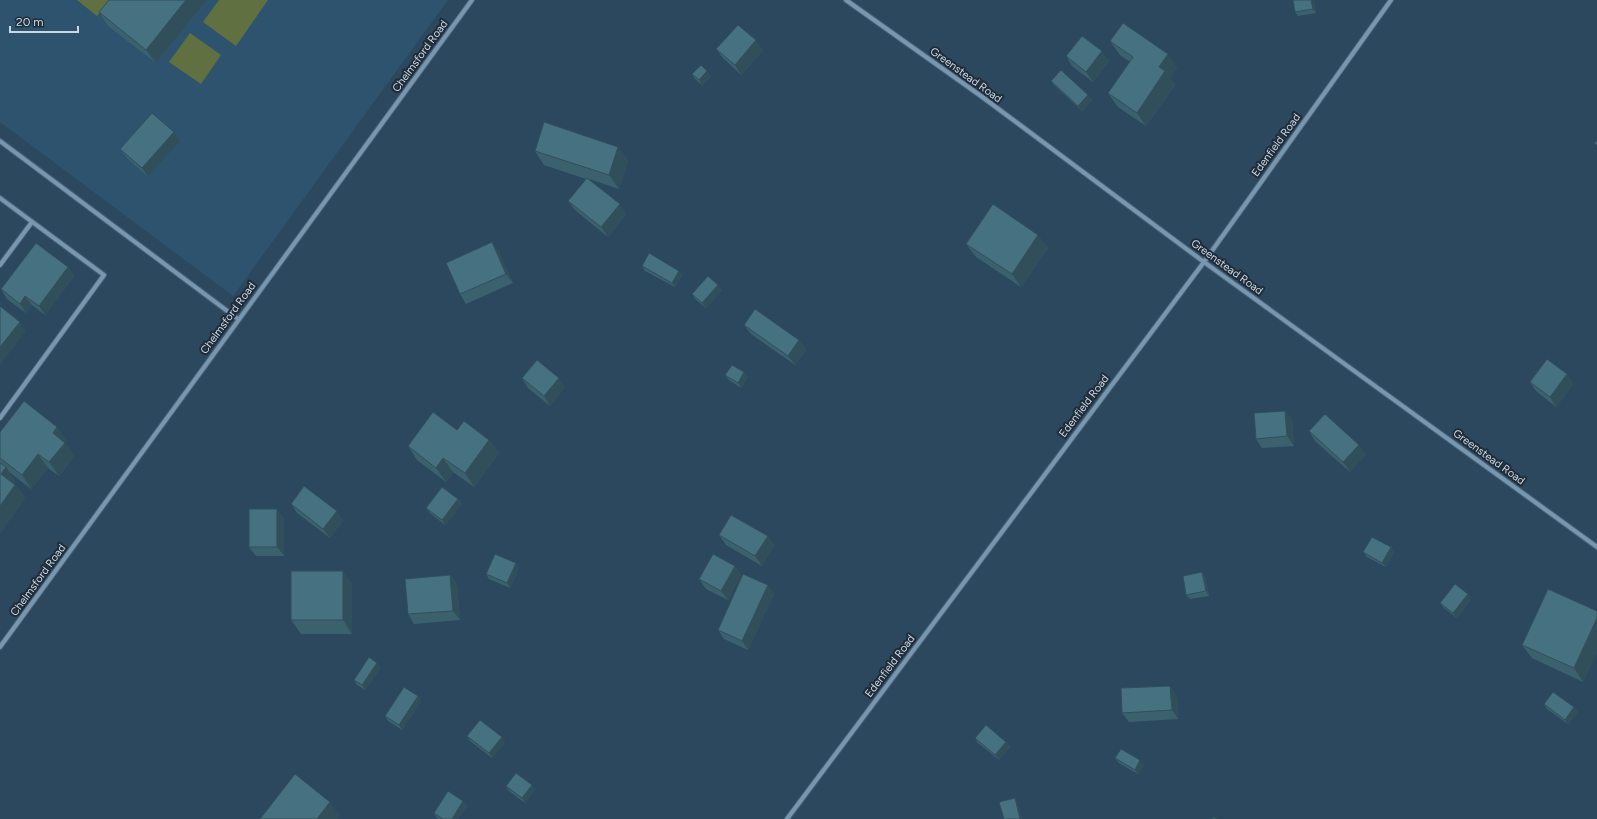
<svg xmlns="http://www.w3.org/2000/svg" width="1597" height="819" viewBox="0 0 1597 819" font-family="Figtree,sans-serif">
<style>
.built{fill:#2e536e}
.green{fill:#617040}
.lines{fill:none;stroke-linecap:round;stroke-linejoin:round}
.minor-casing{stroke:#4c6477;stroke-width:6}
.minor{stroke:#7797b1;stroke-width:4}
.wall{fill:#3c616e}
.shaded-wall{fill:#314f5a}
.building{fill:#467180;stroke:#314f5a}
.labels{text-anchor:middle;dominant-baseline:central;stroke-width:4;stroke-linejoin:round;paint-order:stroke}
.street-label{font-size:11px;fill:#c8d8e6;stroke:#202d38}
</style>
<rect width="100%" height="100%" fill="#2b485f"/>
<path class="built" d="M 0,0 L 448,0 L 233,296 L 0,122 Z"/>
<g class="green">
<path d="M 77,0 L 109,0 L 97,16 Z"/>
<path d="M 219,0 L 268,0 L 236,46 L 203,22 Z"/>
<path d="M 190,33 L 221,55 L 201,84 L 169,62 Z"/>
</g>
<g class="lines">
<defs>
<g id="minor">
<path d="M 846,0 L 981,96 L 1204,262 L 1597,547"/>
<path d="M 0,141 L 238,319"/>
<path d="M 0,198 L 104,275 L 0,418"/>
<path d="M 0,265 L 32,222"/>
<path d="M 0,647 L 472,0"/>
<path d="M 787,819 L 1204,262 L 1391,0"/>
</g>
</defs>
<use href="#minor" class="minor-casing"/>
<use href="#minor" class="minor"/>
</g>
<g class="wall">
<path d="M 109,0 L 207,0 L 156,63 L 108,26 L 99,12 Z"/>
<path d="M 1293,0 L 1314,0 L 1316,13 L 1298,16 L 1295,12 Z"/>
<path d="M 1110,41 L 1177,67 L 1170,78 L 1175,85 L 1146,126 L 1118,107 L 1108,93 L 1130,62 L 1120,55 Z"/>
<path d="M 716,49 L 763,50 L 741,75 L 723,58 Z"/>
<path d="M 1066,56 L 1109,61 L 1093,82 L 1072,66 Z"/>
<path d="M 692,74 L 711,76 L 702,85 L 695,79 Z"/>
<path d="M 1051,81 L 1092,100 L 1082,111 L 1054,85 Z"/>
<path d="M 180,142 L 148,177 L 127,158 L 120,149 Z"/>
<path d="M 618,147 L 628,161 L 619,189 L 589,179 L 626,214 L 608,237 L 575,210 L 568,201 L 586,179 L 544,165 L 535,151 Z"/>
<path d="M 966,244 L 1048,248 L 1021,287 L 976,257 Z"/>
<path d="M 498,251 L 513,283 L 466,304 L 460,294 Z"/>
<path d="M 642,266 L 679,271 L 682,275 L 675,287 L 645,271 Z"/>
<path d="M 68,267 L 74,276 L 45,315 L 32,305 L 26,313 L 7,299 L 1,289 Z"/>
<path d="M 722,290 L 706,308 L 695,299 L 692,294 Z"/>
<path d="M 744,325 L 799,340 L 806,350 L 795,365 L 751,334 Z"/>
<path d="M 1567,374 L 1573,384 L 1556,407 L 1536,391 L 1530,382 Z"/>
<path d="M 725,375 L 748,377 L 741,388 L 729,380 Z"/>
<path d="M 522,378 L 565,387 L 550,406 L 528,388 Z"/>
<path d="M 1285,411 L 1292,420 L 1294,446 L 1262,448 L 1256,439 Z"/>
<path d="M 457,430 L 489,440 L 499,453 L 474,487 L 453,472 L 446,482 L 417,460 L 408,446 Z"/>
<path d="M 1309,431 L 1366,454 L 1350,472 L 1315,441 Z"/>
<path d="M 0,432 L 67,441 L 65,443 L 74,456 L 59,476 L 48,468 L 31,489 L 8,471 L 15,481 L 14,483 L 15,485 L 25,498 L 0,533 L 0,463 L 1,464 L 0,463 Z"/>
<path d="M 458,499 L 462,504 L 445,525 L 430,513 L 426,508 Z"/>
<path d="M 291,504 L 343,520 L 330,538 L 297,513 Z"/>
<path d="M 284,518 L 284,556 L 256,556 L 249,547 Z"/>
<path d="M 719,535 L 768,536 L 774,545 L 762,566 L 726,545 Z"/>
<path d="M 1391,547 L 1394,552 L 1386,567 L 1367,557 L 1363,552 Z"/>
<path d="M 735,566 L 741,575 L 728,600 L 706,589 L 699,579 Z"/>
<path d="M 519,568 L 510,588 L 489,579 L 486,574 Z"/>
<path d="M 1202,572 L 1205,577 L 1209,596 L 1190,599 L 1186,595 Z"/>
<path d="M 450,575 L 457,584 L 460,620 L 414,624 L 408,614 Z"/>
<path d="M 352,584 L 352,634 L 301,634 L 291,620 Z"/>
<path d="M 774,594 L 748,650 L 724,639 L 718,630 Z"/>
<path d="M 1468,594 L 1471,599 L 1457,618 L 1444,608 L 1440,603 Z"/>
<path d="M 1597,611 L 1597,652 L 1583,682 L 1532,658 L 1522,645 Z"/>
<path d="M 381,667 L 365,690 L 357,685 L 354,680 Z"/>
<path d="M 1177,695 L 1178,719 L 1129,722 L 1122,713 Z"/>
<path d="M 418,696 L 421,701 L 402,730 L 388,721 L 385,716 Z"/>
<path d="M 1544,704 L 1574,707 L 1578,712 L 1568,724 L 1547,709 Z"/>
<path d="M 467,736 L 505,742 L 492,758 L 470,741 Z"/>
<path d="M 975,738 L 1006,742 L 1010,747 L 999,760 L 978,743 Z"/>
<path d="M 1115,758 L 1144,765 L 1138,774 L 1119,763 Z"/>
<path d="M 532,785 L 535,789 L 525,803 L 509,791 L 506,786 Z"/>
<path d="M 463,801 L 467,806 L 458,819 L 439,819 L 437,818 L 434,813 Z"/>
</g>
<g class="shaded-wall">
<path d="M 186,0 L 207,0 L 156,63 L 146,50 Z"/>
<path d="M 1311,0 L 1314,0 L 1316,13 L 1313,9 Z"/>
<path d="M 756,40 L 763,50 L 741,75 L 735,65 Z"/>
<path d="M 1102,51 L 1109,61 L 1093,82 L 1086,72 Z"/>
<path d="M 1168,54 L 1177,67 L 1170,78 L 1175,85 L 1146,126 L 1137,113 L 1159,67 Z"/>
<path d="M 707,71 L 711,76 L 702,85 L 699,80 Z"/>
<path d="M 1088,95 L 1092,100 L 1082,111 L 1078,106 Z"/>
<path d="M 174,132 L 180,142 L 148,177 L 142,168 Z"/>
<path d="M 618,147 L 628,161 L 619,189 L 609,175 Z"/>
<path d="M 620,204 L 626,214 L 608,237 L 601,227 Z"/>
<path d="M 1038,235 L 1048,248 L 1021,287 L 1012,274 Z"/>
<path d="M 492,242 L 498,251 L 513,283 L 506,274 Z"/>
<path d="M 68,267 L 74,276 L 45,315 L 39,306 Z"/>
<path d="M 679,271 L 682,275 L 675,287 L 672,283 Z"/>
<path d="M 718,285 L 722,290 L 706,308 L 702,303 Z"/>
<path d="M 25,296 L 32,305 L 26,313 L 20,304 Z"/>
<path d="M 20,322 L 26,331 L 0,365 L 0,347 Z"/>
<path d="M 799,340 L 806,350 L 795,365 L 788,356 Z"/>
<path d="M 744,372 L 748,377 L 741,388 L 738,383 Z"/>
<path d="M 1567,374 L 1573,384 L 1556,407 L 1550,397 Z"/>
<path d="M 559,378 L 565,387 L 550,406 L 544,396 Z"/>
<path d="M 1285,411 L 1292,420 L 1294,446 L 1287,436 Z"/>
<path d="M 57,427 L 67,441 L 65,443 L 74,456 L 59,476 L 49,462 L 53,433 Z"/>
<path d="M 489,440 L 499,453 L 474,487 L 465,473 Z"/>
<path d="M 1359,445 L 1366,454 L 1350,472 L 1343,462 Z"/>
<path d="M 38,454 L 48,468 L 31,489 L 22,475 Z"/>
<path d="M 443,458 L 453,472 L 446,482 L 436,468 Z"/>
<path d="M 6,467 L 15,481 L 10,488 L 1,474 Z"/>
<path d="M 15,485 L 25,498 L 0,533 L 0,506 Z"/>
<path d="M 458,499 L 462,504 L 445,525 L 442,520 Z"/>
<path d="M 277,509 L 284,518 L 284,556 L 277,547 Z"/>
<path d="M 337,511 L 343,520 L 330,538 L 323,529 Z"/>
<path d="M 768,536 L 774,545 L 762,566 L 755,556 Z"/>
<path d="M 1391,547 L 1394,552 L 1386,567 L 1382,563 Z"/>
<path d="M 516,563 L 519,568 L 510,588 L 507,583 Z"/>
<path d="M 735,566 L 741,575 L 728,600 L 721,591 Z"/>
<path d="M 343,571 L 352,584 L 352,634 L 343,620 Z"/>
<path d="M 1202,572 L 1205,577 L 1209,596 L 1206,591 Z"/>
<path d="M 450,575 L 457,584 L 460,620 L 453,611 Z"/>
<path d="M 768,585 L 774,594 L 748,650 L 742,641 Z"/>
<path d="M 1468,594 L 1471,599 L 1457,618 L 1453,613 Z"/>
<path d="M 1597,618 L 1597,652 L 1583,682 L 1574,668 Z"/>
<path d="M 377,663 L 381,667 L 365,690 L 362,685 Z"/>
<path d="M 1170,686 L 1177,695 L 1178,719 L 1172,710 Z"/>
<path d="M 418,696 L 421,701 L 402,730 L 399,725 Z"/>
<path d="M 1574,707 L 1578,712 L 1568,724 L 1565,720 Z"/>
<path d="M 502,737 L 505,742 L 492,758 L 489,753 Z"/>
<path d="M 1006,742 L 1010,747 L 999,760 L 995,755 Z"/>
<path d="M 1140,760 L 1144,765 L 1138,774 L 1135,770 Z"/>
<path d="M 532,785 L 535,789 L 525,803 L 522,798 Z"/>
<path d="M 1015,798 L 1018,803 L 1022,819 L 1020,819 Z"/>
<path d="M 463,801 L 467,806 L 458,819 L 452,819 Z"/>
<path d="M 330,802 L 340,816 L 337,819 L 317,819 Z"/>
</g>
<g class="building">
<path d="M 109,0 L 186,0 L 146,50 L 99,12 Z"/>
<path d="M 1293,0 L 1311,0 L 1313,9 L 1295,12 Z"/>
<path d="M 1123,23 L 1168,54 L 1159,67 L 1165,71 L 1137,113 L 1108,93 L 1133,57 L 1110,41 Z"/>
<path d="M 738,25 L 756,40 L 735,65 L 716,49 Z"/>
<path d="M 1082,36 L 1102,51 L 1086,72 L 1066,56 Z"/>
<path d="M 701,65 L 707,71 L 699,80 L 692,74 Z"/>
<path d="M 1061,70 L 1088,95 L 1078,106 L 1051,81 Z"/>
<path d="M 152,113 L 174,132 L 142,168 L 120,149 Z"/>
<path d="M 544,122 L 618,147 L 609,175 L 535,151 Z"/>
<path d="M 1597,141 L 1597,146 L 1594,143 Z"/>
<path d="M 587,178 L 620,204 L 601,227 L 568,201 Z"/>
<path d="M 993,204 L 1038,235 L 1012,274 L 966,244 Z"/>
<path d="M 492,242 L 506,274 L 460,294 L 446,263 Z"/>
<path d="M 36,243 L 68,267 L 39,306 L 25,296 L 20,304 L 1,289 Z"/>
<path d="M 649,253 L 679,271 L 672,283 L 642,266 Z"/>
<path d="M 708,276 L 718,285 L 702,303 L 692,294 Z"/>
<path d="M 0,306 L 20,322 L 0,347 Z"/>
<path d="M 755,309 L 799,340 L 788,356 L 744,325 Z"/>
<path d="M 1547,359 L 1567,374 L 1550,397 L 1530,382 Z"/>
<path d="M 537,360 L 559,378 L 544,396 L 522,378 Z"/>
<path d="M 732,365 L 744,372 L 738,383 L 725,375 Z"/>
<path d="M 24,401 L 57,427 L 53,433 L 65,443 L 49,462 L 38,454 L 22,475 L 0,458 L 0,432 Z"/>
<path d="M 1285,411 L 1287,436 L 1256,439 L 1254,413 Z"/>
<path d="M 433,412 L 457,430 L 464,421 L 489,440 L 465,473 L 443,458 L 436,468 L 408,446 Z"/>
<path d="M 1325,414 L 1359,445 L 1343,462 L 1309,431 Z"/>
<path d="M 0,463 L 6,467 L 1,474 L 15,485 L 0,506 Z"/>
<path d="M 304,486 L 337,511 L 323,529 L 291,504 Z"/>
<path d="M 442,487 L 458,499 L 442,520 L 426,508 Z"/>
<rect x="249" y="509" width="28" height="38"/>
<path d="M 731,515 L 768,536 L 755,556 L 719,535 Z"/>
<path d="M 1372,537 L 1391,547 L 1382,563 L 1363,552 Z"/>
<path d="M 495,554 L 516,563 L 507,583 L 486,574 Z"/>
<path d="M 713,554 L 735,566 L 721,591 L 699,579 Z"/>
<rect x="291" y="571" width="52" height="49"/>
<path d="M 1202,572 L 1206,591 L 1186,595 L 1183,576 Z"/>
<path d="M 743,574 L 768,585 L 742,641 L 718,630 Z"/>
<path d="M 450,575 L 453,611 L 408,614 L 405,579 Z"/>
<path d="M 1455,584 L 1468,594 L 1453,613 L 1440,603 Z"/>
<path d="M 1548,589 L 1597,611 L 1597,618 L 1574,668 L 1522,645 Z"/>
<path d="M 369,657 L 377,663 L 362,685 L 354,680 Z"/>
<path d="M 1170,686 L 1172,710 L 1122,713 L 1121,688 Z"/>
<path d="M 404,687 L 418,696 L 399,725 L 385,716 Z"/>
<path d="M 1553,692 L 1574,707 L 1565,720 L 1544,704 Z"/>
<path d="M 480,720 L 502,737 L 489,753 L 467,736 Z"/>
<path d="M 986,725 L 1006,742 L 995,755 L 975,738 Z"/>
<path d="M 1121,749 L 1140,760 L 1135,770 L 1115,758 Z"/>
<path d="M 516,773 L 532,785 L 522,798 L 506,786 Z"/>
<path d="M 295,774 L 330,802 L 317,819 L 260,819 Z"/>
<path d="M 448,791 L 463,801 L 452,819 L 443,819 L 434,813 Z"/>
<path d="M 1015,798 L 1020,819 L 1004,819 L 999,802 Z"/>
<path d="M 1213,817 L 1219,819 L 1212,819 Z"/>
</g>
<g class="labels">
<g class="street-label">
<text transform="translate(420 56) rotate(-54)">Chelmsford Road</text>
<text transform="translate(966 75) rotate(36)">Greenstead Road</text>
<text transform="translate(1276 145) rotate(-54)">Edenfield Road</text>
<text transform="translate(1227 267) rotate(36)">Greenstead Road</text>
<text transform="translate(228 318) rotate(-54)">Chelmsford Road</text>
<text transform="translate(1084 406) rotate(-53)">Edenfield Road</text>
<text transform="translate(1489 457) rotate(36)">Greenstead Road</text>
<text transform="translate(38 580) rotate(-54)">Chelmsford Road</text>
<text transform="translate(890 666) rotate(-53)">Edenfield Road</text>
</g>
</g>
<path d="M10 26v6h68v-6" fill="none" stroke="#c8d8e6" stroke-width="2"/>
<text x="16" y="26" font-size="12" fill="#c8d8e6" stroke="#202d38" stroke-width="3" paint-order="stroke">20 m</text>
</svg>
